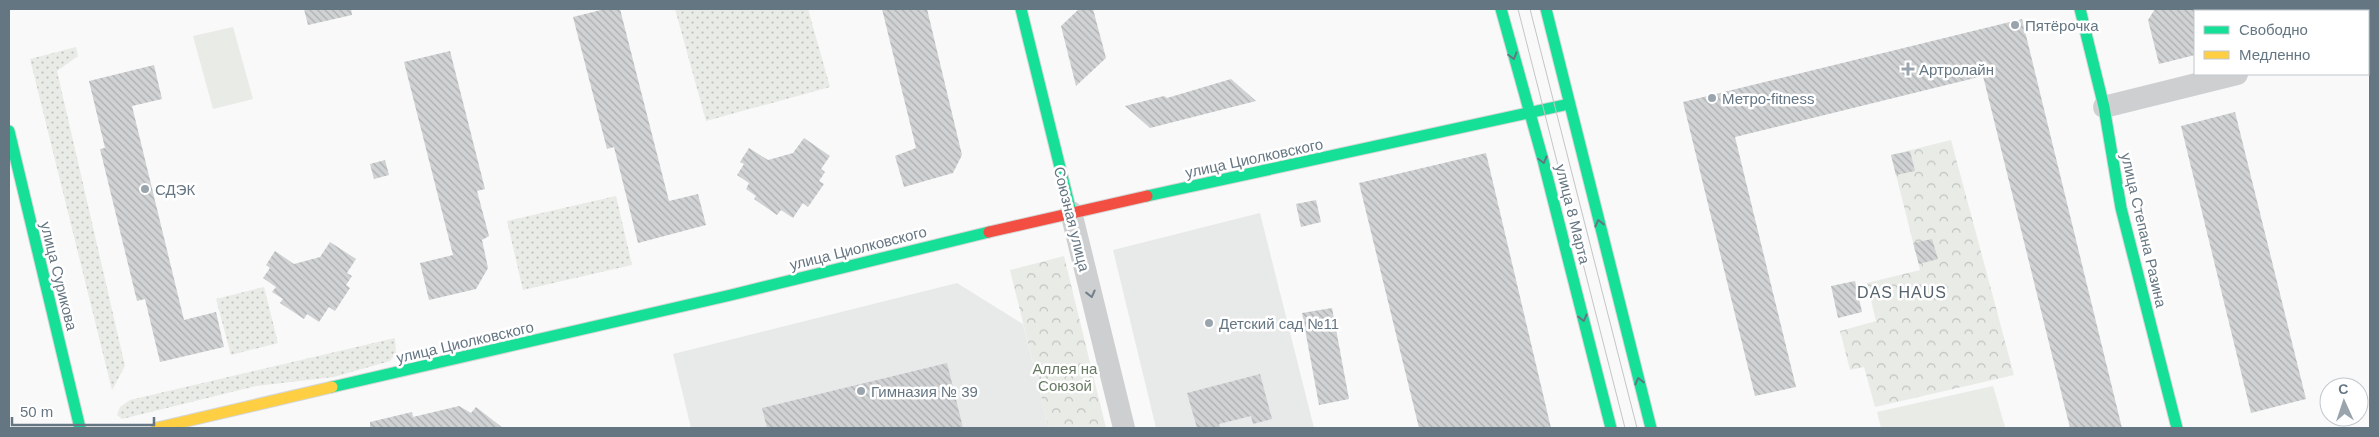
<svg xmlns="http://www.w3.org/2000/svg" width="2379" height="437" viewBox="0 0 2379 437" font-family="Helvetica,sans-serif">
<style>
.built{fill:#e8e9e9}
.grass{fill:url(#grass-dots)}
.park{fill:url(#park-crowns)}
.pitch{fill:#e8ebe6}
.building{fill:url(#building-back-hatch)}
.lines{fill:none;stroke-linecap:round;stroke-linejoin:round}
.fast-casing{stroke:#d5d6d7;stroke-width:13}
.slow-casing{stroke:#d5d6d7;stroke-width:13}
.jam-casing{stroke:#d5d6d7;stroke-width:13}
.street{stroke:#cecfd0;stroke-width:22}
.fast{stroke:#16e098;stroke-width:11}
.slow{stroke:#ffcf43;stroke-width:11}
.jam{stroke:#f24e42;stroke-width:11}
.tram{stroke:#c3c5c6;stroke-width:1}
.oneway{stroke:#657683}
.oneway2{stroke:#707f8b}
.poi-dot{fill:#99a4ac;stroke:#fff;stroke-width:2}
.labels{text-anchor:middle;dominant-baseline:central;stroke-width:5;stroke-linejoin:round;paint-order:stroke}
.poi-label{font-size:15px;fill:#657683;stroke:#fff;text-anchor:start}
.street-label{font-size:15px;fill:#657683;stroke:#fff}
.park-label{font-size:15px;fill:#687a64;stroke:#fff}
.neighbourhood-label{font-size:16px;letter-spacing:1px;fill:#57646e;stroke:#fff}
</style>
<defs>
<pattern id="grass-dots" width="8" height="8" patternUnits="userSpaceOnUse" patternTransform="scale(1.25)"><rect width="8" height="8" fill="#e8ebe6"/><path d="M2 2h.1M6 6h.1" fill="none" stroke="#c0c3c0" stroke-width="1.8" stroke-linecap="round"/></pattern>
<pattern id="park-crowns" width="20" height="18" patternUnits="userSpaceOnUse" patternTransform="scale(1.25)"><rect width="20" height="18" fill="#e8ebe6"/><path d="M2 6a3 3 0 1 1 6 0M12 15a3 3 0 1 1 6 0" fill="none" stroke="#c0c3c0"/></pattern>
<pattern id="building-back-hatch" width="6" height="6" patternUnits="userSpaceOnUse" patternTransform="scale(1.25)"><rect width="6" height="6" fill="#d0d2d3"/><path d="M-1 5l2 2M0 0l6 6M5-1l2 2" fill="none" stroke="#acafb1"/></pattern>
</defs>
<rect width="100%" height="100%" fill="#f9f9f9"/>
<g class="built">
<path d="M 1260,213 L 1314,428 L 1156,428 L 1113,250 Z"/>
<path d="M 957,283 L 1023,324 L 1049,428 L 691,428 L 673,354 Z"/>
</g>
<g class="grass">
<path d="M 675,9 L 808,9 L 830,87 L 706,121 Z"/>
<path d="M 76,47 L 78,56 L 57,71 L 125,366 L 112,390 L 30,59 Z"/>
<path d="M 616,196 L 632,265 L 523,290 L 507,221 Z"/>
<path d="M 264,287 L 278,343 L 231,355 L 216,299 Z"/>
<path d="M 395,338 L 396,353 L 390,361 L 334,377 L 256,386 L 122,419 L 117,415 L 120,407 L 130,400 Z"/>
</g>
<g class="park">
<path d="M 1951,140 L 2014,375 L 1875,407 L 1864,367 L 1850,370 L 1840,331 L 1876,321 L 1867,283 L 1920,270 L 1891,155 Z"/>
<path d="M 1064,256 L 1106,428 L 1049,428 L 1010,270 Z"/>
</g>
<g class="pitch">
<path d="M 233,27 L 253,99 L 213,109 L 193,36 Z"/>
<path d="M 1993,386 L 2005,427 L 1881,428 L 1877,412 Z"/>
</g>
<g class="building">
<path d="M 304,9 L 351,9 L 352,15 L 308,25 Z"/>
<path d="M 605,9 L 620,9 L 669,201 L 698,194 L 706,225 L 638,243 L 614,147 L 607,149 L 573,17 Z"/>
<path d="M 882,9 L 927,9 L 962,155 L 953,173 L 904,187 L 895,156 L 916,148 Z"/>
<path d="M 1079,9 L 1093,9 L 1106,58 L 1076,86 L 1061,26 Z"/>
<path d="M 2155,9 L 2195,9 L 2195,55 L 2159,64 L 2148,20 Z"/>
<path d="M 2022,19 L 2122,428 L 2070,428 L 1983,76 L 1735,137 L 1796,387 L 1755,396 L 1683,102 Z"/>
<path d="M 450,51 L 485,189 L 477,191 L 489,236 L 482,240 L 488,268 L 476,289 L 429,300 L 420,263 L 453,255 L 404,62 Z"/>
<path d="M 154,65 L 162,99 L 132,106 L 184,320 L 216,312 L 224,347 L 160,362 L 145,299 L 137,301 L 100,149 L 105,148 L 89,81 Z"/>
<path d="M 1231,79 L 1256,101 L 1150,128 L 1125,106 L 1164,96 L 1167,98 Z"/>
<path d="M 2235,112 L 2306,399 L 2251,413 L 2181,126 Z"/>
<path d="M 804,138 L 830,156 L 821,169 L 825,172 L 819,181 L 824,184 L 808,207 L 803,203 L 793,218 L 781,210 L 777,215 L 754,199 L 756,196 L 746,189 L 749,183 L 737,175 L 744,164 L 740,162 L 749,148 L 768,160 L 793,153 Z"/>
<path d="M 1910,151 L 1915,171 L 1896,175 L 1891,155 Z"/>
<path d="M 1486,153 L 1551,428 L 1419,428 L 1359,183 Z"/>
<path d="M 385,160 L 389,175 L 374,179 L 370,164 Z"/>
<path d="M 1316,200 L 1321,222 L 1301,227 L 1296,204 Z"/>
<path d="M 1932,239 L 1938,259 L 1919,264 L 1913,243 Z"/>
<path d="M 330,242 L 356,259 L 347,273 L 352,276 L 346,285 L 350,288 L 335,311 L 329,307 L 319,322 L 307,314 L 304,319 L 280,303 L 283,299 L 272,292 L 276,287 L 263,278 L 270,268 L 266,265 L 275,251 L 294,264 L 320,257 Z"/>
<path d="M 1855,281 L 1862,312 L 1838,318 L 1831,286 Z"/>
<path d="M 1332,308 L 1349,399 L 1319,405 L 1302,313 Z"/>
<path d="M 947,363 L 963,428 L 767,428 L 762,408 Z"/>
<path d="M 1260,374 L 1272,419 L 1253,424 L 1251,416 L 1219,424 L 1220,428 L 1197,428 L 1187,393 Z"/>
<path d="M 459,406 L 471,413 L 476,407 L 503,428 L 370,428 L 370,422 L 412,412 L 413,417 Z"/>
</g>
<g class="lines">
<defs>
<g id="fast">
<path d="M 1021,9 L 1071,212"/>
<path d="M 1501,9 L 1543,160 L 1611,428"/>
<path d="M 1546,9 L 1651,428"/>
<path d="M 2080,9 L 2104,107 L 2121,208 L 2177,428"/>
<path d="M 9,131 L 80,428"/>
<path d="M 1147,196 L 1569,104"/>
<path d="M 332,387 L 731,295 L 989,232"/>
</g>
<path id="slow" d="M 157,428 L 332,387"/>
<path id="jam" d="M 989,232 L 1147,196"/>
</defs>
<use href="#fast" class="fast-casing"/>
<use href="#slow" class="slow-casing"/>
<use href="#jam" class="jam-casing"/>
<g class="street">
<path d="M 2368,39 L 2370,39"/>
<path d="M 2104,107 L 2237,74"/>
<path d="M 1071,212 L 1124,428"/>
</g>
<use href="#fast" class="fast"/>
<use href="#slow" class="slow"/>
<use href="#jam" class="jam"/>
<g class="tram">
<path d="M 1518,9 L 1625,428"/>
<path d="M 1530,9 L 1637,428"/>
</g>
</g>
<defs><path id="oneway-chevron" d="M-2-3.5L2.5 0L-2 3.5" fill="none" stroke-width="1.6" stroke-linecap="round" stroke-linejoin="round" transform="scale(1.25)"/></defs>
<g class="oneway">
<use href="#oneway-chevron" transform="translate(1513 56) rotate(74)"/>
<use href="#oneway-chevron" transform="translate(1543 160) rotate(75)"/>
<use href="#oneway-chevron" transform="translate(1599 223) rotate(-104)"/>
<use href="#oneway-chevron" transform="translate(1583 318) rotate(76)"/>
<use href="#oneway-chevron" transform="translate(1639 381) rotate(-104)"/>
</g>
<use class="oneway2" href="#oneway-chevron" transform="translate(1091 294) rotate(76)"/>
<g class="poi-dot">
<circle cx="2015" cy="25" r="5"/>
<path d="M1905.5 61.5h5v5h5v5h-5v5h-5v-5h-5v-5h5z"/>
<circle cx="1712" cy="98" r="5"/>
<circle cx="145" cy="189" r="5"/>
<circle cx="1209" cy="323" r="5"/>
<circle cx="861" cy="391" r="5"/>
</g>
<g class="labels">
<g class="poi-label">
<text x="2025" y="25">Пятёрочка</text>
<text x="1919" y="69">Артролайн</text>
<text x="1722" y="98">Метро-fitness</text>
<text x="155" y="189">СДЭК</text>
<text x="1219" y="323">Детский сад №11</text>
<text x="871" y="391">Гимназия № 39</text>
</g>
<g class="street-label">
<text transform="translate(1254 158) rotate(-12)">улица Циолковского</text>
<text transform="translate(1573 214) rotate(76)">улица 8 Марта</text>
<text transform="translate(1072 219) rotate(76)">Союзная улица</text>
<text transform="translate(2144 230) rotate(77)">улица Степана Разина</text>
<text transform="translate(858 248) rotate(-14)">улица Циолковского</text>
<text transform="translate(59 276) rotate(76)">улица Сурикова</text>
<text transform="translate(465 342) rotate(-13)">улица Циолковского</text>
</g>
<g class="park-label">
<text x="1065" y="368">Аллея на<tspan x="1065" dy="17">Союзой</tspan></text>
</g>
<g class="neighbourhood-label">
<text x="1902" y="292">DAS HAUS</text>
</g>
</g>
<rect width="2379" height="437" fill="none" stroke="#657683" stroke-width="20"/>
<rect x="2194" y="10" width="175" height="65" fill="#ffffff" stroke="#c1c8cd"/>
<rect x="2204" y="26" width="25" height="8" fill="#16e098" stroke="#c1c8cd"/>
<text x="2239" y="35" font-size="15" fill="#657683">Свободно</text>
<rect x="2204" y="51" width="25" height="8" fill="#ffcf43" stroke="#c1c8cd"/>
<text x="2239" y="60" font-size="15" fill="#657683">Медленно</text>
<g transform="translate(2344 402) rotate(357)"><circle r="24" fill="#ffffff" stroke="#c1c8cd"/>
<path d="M0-4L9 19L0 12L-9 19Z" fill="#99a4ac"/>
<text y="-8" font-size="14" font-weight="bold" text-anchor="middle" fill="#657683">С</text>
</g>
<path d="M12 417v8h142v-8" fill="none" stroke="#657683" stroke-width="2.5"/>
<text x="20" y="417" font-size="15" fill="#657683" stroke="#ffffff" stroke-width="4" paint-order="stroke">50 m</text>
</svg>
